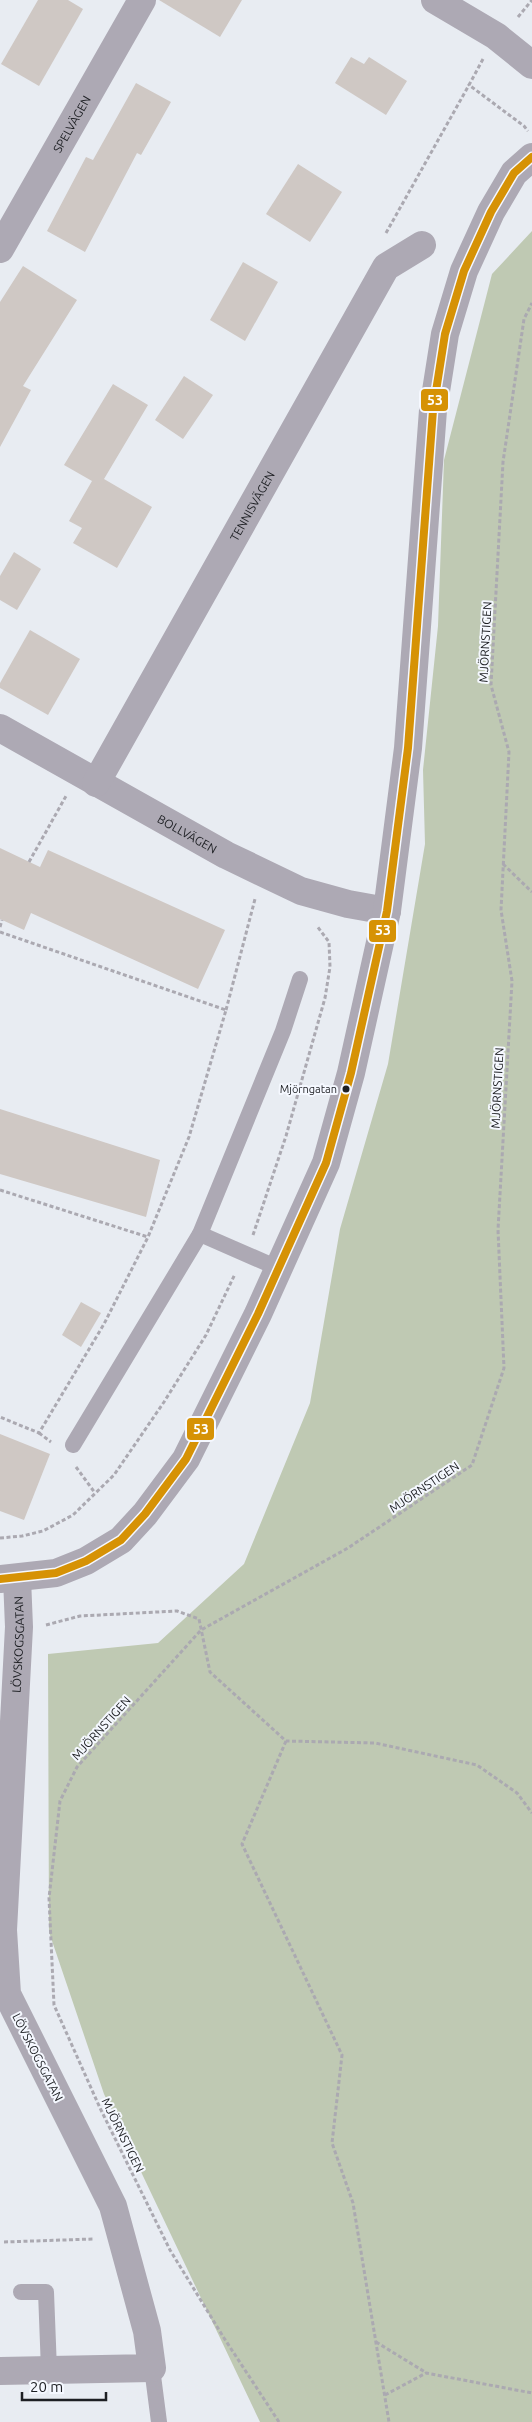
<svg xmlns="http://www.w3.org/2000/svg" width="532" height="2422" viewBox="0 0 532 2422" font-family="Ubuntu,sans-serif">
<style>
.forest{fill:#bfc9b3}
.building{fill:#cfc8c4}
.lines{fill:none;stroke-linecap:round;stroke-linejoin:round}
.path{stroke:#aba9b1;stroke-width:3;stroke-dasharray:4 2.5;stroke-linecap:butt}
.service{stroke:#ada9b4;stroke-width:16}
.minor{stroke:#ada9b4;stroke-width:28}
.tertiary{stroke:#ada9b4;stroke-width:28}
.bus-1-casing{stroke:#f5f8ff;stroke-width:11}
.bus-1{stroke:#d69205;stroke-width:8}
.bus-dot{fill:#1d1f23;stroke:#f5f8ff;stroke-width:2}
.labels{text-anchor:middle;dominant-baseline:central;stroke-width:4;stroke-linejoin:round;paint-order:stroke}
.bus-label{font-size:11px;fill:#1d1f23;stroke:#f5f8ff;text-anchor:end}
.street-label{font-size:12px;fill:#1d1f23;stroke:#f5f8ff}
.line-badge{stroke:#f5f8ff;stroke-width:2}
.badge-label{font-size:14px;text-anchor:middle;font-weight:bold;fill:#fff}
</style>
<rect width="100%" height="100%" fill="#e8ecf2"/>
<path class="forest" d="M 532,231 L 532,2422 L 260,2422 L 104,2094 L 49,1932 L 48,1654 L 158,1643 L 244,1564 L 310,1403 L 340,1229 L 388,1064 L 425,844 L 423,770 L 438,626 L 444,460 L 492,274 Z"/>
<g class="building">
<path d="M 38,0 L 68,0 L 83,9 L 39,86 L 1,64 Z"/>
<path d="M 159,0 L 242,0 L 220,37 Z"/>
<path d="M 351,57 L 364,64 L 369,57 L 407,81 L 386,115 L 335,83 Z"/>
<path d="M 136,83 L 171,102 L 141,155 L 137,153 L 85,252 L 47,231 L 86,157 L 93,160 Z"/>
<path d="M 298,164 L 342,192 L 310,242 L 266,214 Z"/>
<path d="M 243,262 L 278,282 L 245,341 L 210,320 Z"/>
<path d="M 23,266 L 77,300 L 23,386 L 31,390 L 0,447 L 0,302 Z"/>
<path d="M 184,376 L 213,395 L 183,439 L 155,420 Z"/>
<path d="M 113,384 L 148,405 L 104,479 L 152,507 L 117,568 L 73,543 L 82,528 L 69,521 L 92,481 L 64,465 Z"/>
<path d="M 14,552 L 41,569 L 17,610 L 0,600 L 0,576 Z"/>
<path d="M 30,630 L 80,659 L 48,715 L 0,688 L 0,683 Z"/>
<path d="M 0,848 L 40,867 L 48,850 L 225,930 L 198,989 L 31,913 L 24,930 L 0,919 Z"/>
<path d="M 0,1109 L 160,1160 L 146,1217 L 0,1174 Z"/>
<path d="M 81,1302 L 101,1313 L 81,1347 L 62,1335 Z"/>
<path d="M 0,1434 L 50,1454 L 24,1520 L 0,1511 Z"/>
</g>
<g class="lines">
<g class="path">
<path d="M 518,17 L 532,0"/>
<path d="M 483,59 L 469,85 L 524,126 L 528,131"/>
<path d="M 386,233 L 469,85"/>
<path d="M 29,862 L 66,796"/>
<path d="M 503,864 L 532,892"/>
<path d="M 0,927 L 2,920"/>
<path d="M 0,932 L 226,1010 L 189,1137 L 148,1237 L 104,1324 L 39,1433 L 0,1417"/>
<path d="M 226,1010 L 255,899"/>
<path d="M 0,1190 L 148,1237"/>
<path d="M 253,1235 L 286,1136 L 325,998 L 330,967 L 329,942 L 317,926"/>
<path d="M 39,1433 L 51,1442"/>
<path d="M 76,1467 L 95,1493"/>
<path d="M 0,1538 L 22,1536 L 43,1531 L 73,1515 L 114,1475 L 164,1402 L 206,1335 L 235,1274"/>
<path d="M 46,1625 L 80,1616 L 177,1611 L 199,1619 L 210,1672 L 286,1741 L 375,1743 L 477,1765 L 517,1793 L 532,1813"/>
<path d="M 286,1741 L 242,1844 L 342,2055 L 332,2143 L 353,2203 L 389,2422"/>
<path d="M 4,2242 L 93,2239"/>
<path d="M 376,2342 L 425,2372"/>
<path d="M 385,2395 L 426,2373 L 532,2393"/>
<path d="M 279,2422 L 224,2338 L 170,2250 L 100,2108 L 54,2005 L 49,1898 L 60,1801 L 77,1767 L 201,1630 L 348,1548 L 472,1465 L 504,1368 L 498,1230 L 512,981 L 501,910 L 509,752 L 491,685 L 503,462 L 524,319 L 532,303"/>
</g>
<g class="service">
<path d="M 200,1234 L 278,1268"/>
<path d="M 73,1445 L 200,1234 L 283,1031 L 300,979"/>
<path d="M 21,2292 L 46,2292 L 49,2370"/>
<path d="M 152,2368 L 159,2422"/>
</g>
<g class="minor">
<path d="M 435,0 L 496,36 L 532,65"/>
<path id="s1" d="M 0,249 L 142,0"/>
<path id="s2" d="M 0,728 L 226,855 L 301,891 L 348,904 L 387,911"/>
<path id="s3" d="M 96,783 L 386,267 L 422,245"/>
<path id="s4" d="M 0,2371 L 152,2368 L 147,2331 L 113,2206 L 7,1994 L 3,1930 L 19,1627 L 17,1578"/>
</g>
<path class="tertiary" d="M 0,1579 L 56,1573 L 86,1561 L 121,1540 L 145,1514 L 186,1459 L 258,1314 L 326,1163 L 351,1073 L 387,911 L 408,748 L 433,410 L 445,334 L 464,271 L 491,212 L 514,173 L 532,157"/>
<defs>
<path id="bus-1" d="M 0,1579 L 56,1573 L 86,1561 L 121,1540 L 145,1514 L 186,1459 L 258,1314 L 326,1163 L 351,1073 L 387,911 L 408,748 L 433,410 L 445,334 L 464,271 L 491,212 L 514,173 L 532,157"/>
</defs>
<use href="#bus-1" class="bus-1-casing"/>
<use href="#bus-1" class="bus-1"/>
</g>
<circle class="bus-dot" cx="346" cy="1089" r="4.5"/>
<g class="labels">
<g class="bus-label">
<text x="337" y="1089">Mjörngatan</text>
</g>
<g class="street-label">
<text stroke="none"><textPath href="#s1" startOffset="144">SPELVÄGEN</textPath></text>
<text stroke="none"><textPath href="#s3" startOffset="318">TENNISVÄGEN</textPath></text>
<text transform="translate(485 642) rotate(-87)">MJÖRNSTIGEN</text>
<text stroke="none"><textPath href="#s2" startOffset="215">BOLLVÄGEN</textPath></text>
<text transform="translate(497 1088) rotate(-87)">MJÖRNSTIGEN</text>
<text transform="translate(424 1487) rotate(-34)">MJÖRNSTIGEN</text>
<text stroke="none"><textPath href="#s4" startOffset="906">LÖVSKOGSGATAN</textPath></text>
<text transform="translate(101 1728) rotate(-48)">MJÖRNSTIGEN</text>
<text transform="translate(38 2057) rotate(63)">LÖVSKOGSGATAN</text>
<text transform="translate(123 2135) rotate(64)">MJÖRNSTIGEN</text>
</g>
</g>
<g class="line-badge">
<rect x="420" y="388" width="29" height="24" rx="5" fill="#d69205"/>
<rect x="368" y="919" width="29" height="24" rx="5" fill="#d69205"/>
<rect x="186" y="1417" width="29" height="24" rx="5" fill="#d69205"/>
</g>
<g class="badge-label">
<text x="435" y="405">53</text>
<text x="383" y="935">53</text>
<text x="201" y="1434">53</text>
</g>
<path d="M22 2392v8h84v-8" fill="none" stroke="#1d1f23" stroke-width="2.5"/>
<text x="30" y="2392" font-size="15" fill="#1d1f23" stroke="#f5f8ff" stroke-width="4" paint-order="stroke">20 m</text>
</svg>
